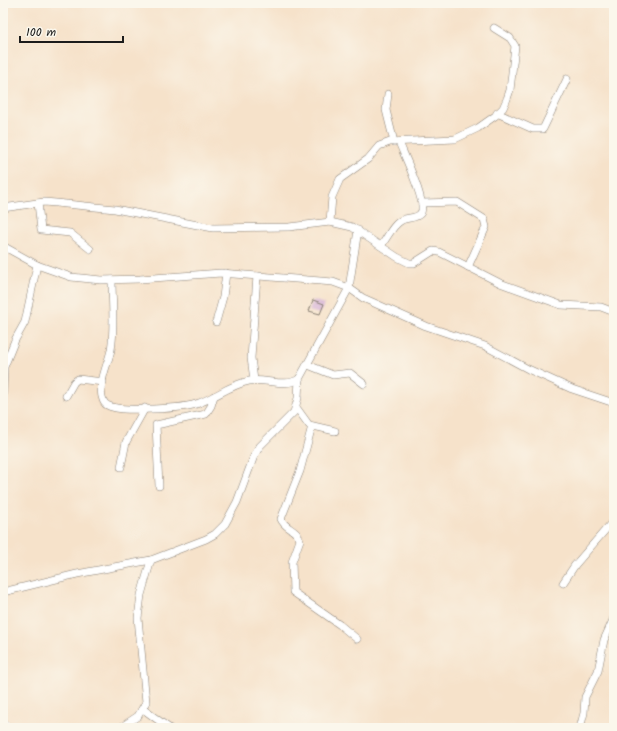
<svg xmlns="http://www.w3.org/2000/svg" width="617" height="731" viewBox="0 0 617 731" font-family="Kalam,sans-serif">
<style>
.building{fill:#d6b1d4}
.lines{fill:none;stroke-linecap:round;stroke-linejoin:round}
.minor-casing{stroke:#897f73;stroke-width:8}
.minor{stroke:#fff;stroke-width:7}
</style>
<rect width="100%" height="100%" fill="#fbf7ec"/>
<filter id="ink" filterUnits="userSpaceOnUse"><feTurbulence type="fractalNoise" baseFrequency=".025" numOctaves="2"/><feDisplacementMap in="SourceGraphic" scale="8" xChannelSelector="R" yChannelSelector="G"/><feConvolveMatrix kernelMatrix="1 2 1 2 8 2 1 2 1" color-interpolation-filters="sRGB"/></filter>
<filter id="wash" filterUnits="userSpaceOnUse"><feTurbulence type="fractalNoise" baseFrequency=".012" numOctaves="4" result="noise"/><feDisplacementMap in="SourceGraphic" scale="16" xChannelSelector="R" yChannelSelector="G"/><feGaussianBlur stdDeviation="0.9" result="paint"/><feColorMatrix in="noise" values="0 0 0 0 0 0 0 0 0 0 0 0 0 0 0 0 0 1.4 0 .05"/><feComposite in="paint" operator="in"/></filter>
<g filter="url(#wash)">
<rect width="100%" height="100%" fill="#f6e2ca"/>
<g id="blocks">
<path class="building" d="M 313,300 L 324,304 L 320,314 L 309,311 Z"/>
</g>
</g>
<g filter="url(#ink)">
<use href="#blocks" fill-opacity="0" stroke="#897f73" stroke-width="1"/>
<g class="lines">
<defs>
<g id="minor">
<path d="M 388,94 L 386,110 L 394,142"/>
<path d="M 497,113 L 533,129 L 543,129 L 567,79"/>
<path d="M 38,203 L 41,230 L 70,233 L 90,249"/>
<path d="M 422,203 L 457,202 L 484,219 L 486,227 L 468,267"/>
<path d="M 3,208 L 44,202 L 56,203 L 115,209 L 213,228 L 289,227 L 330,222 L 352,227 L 397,257 L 409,263 L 414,263 L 433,251 L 439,252 L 500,283 L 561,305 L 601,307 L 614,312"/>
<path d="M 330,222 L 332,197 L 340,179 L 368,159 L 379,146 L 390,142 L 455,139 L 478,128 L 495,116 L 503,108 L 507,99 L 510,90 L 515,46 L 510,38 L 494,28"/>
<path d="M 3,246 L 37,265 L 71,277 L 101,280 L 140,279 L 221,273 L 333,282 L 349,288 L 363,298 L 426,326 L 485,346 L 528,369 L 572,389 L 614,403"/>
<path d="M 381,246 C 387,238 393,224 402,220 C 408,217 415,219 420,214 C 429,206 403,153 399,142"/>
<path d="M 112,280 C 112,302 115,327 111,350 C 108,364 97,385 103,400 C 104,403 106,405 109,406 C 122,412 185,409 199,403 C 216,397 230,385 249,381 C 265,378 285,388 299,379 L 349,288 L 358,230"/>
<path d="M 216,322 L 223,297 L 226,273"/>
<path d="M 308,365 L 333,375 L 350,373 L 364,384"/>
<path d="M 254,380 L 251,358 L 257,276"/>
<path d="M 3,394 L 4,367 L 15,340 L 25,322 L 37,265"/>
<path d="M 66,396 L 74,382 L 78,379 L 103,382"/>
<path d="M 296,407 L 309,425 L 335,431"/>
<path d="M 312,426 L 300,471 L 281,519 C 285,529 297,529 300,540 L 292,562 L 293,592 L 340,625 L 357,639"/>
<path d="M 121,467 L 126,442 L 145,408"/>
<path d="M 159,486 L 156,425 L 206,414 L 211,406 L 214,396"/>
<path d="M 563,583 L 575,565 L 614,520"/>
<path d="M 3,592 L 77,574 L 151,560 L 206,539 L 215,534 L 225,524 L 237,502 L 254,456 L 260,446 L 294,412 L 298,398 L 299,379"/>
<path d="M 143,709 L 169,728"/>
<path d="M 3,724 L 11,728"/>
<path d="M 120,728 L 138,716 L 146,702 L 138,618 L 141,595 L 151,560"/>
<path d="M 580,728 L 584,713 L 585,697 L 598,671 L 604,640 L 614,618"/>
</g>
</defs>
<use href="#minor" class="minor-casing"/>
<use href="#minor" class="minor"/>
</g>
</g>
<rect width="617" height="731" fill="none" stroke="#fbf7ec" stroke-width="16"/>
<path d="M20 36v6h103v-6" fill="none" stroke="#1c1c1c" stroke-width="2"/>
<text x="26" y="36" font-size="12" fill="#1c1c1c" stroke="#fbf7ec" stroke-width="3" paint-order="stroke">100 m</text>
</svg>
